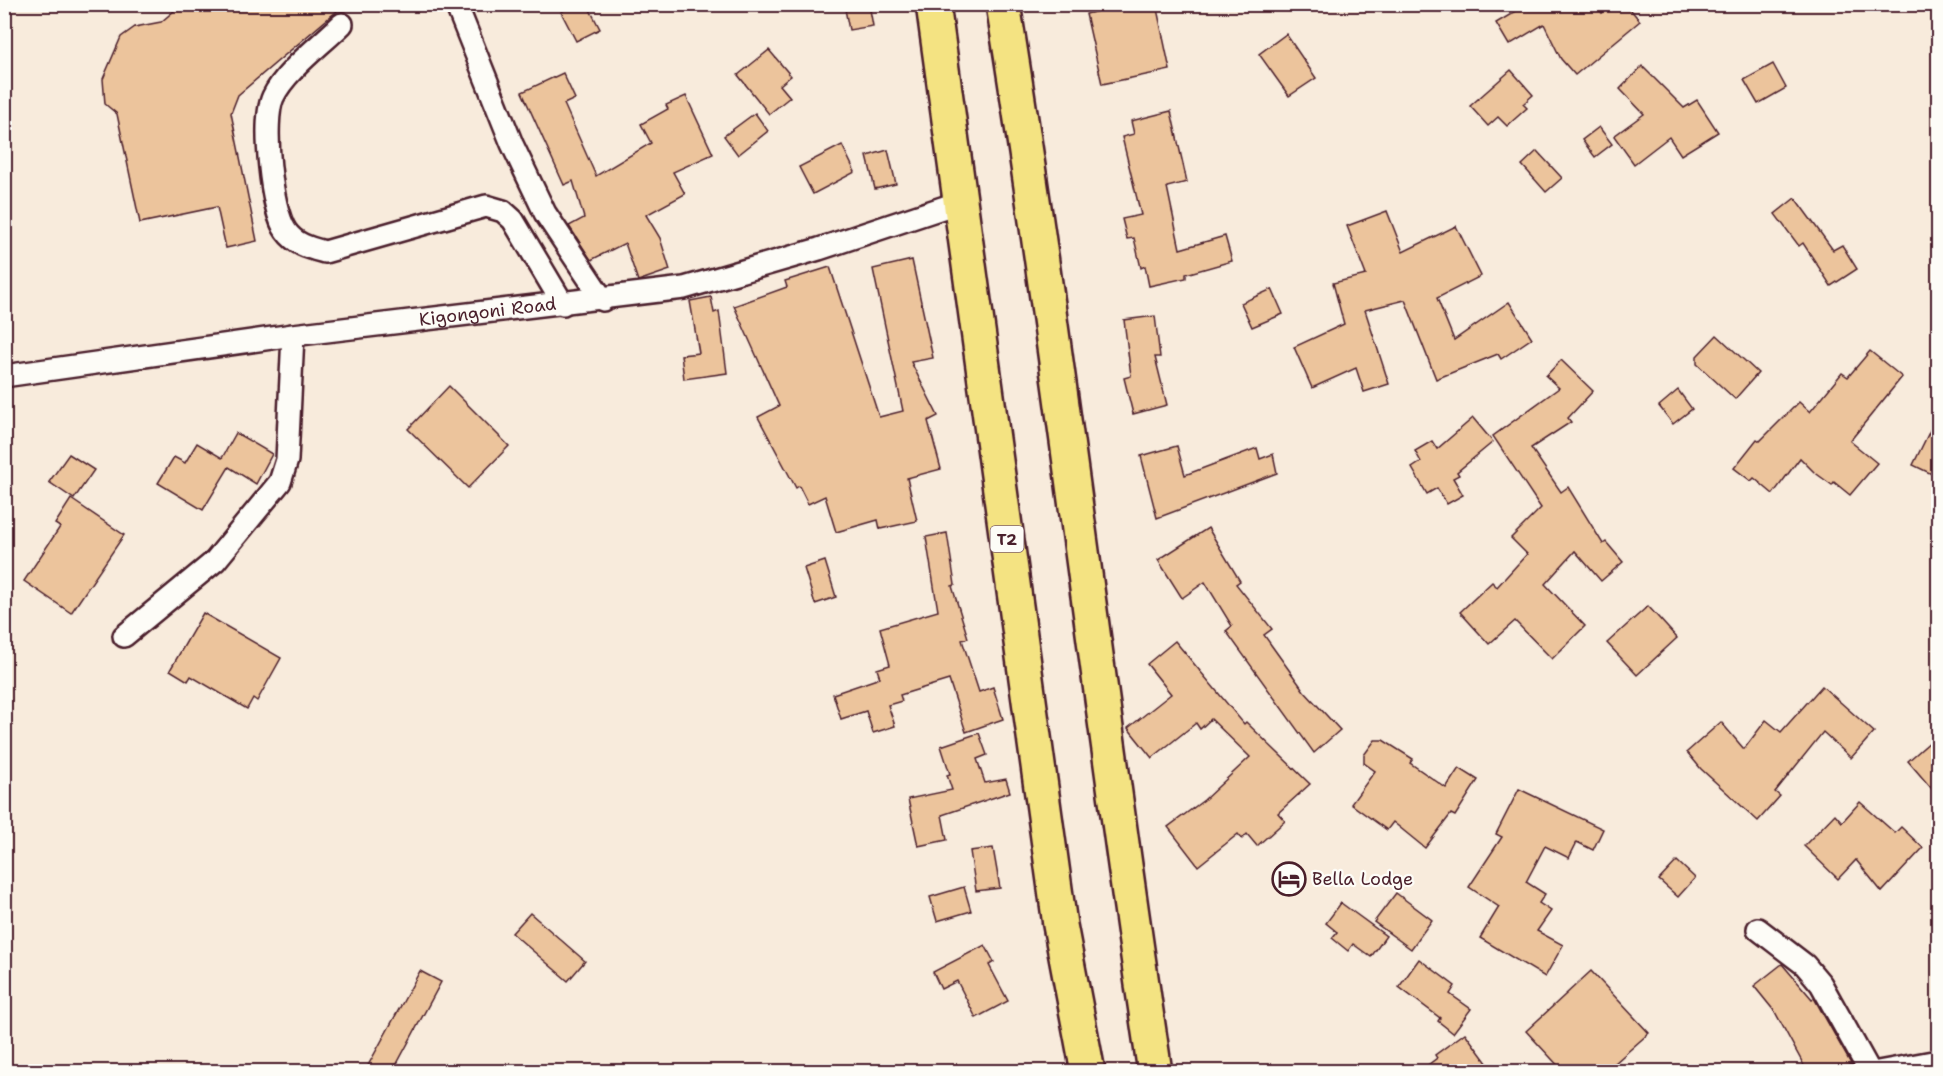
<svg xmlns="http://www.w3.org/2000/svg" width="1943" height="1076" viewBox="0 0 1943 1076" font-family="'Shantell Sans',sans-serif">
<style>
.building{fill:#ecc49c;stroke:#4a1f2b;stroke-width:1.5}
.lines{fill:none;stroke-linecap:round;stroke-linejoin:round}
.street-casing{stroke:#4a1f2b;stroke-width:26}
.highway-casing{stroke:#4a1f2b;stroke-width:38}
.street{stroke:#fdfcf7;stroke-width:21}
.highway{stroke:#f4e382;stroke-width:33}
.labels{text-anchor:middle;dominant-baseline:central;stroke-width:4.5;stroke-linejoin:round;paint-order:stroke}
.shield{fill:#fdfcf7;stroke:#806168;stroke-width:1.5}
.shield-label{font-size:16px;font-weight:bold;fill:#4a1f2b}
.street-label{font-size:18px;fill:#4a1f2b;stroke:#fdfcf7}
.poi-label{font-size:18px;fill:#4a1f2b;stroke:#fdfcf7;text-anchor:start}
</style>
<rect width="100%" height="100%" fill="#f8ebdc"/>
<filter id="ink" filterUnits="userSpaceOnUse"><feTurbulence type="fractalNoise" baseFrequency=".0167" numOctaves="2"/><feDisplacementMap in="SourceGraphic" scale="12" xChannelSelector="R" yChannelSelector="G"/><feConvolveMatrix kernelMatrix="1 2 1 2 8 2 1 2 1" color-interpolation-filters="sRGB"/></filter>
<g filter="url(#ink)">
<g class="building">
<path d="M 182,4 L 345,4 L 238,95 L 231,113 L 257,241 L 226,248 L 217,207 L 140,223 L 117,114 L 105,104 L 103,79 L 121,37 L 135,27 L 161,22 Z"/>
<path d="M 574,4 L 587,4 L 600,29 L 576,41 L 561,12 Z"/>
<path d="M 844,4 L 869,4 L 873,26 L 849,30 Z"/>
<path d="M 1128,4 L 1156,4 L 1170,70 L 1102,84 L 1086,14 Z"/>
<path d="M 1528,4 L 1596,4 L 1602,13 L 1612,4 L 1626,4 L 1640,21 L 1575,75 L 1561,59 L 1544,24 L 1509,45 L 1496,23 Z"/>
<path d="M 1286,34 L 1316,78 L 1289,96 L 1259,54 Z"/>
<path d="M 769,50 L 791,76 L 780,85 L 790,97 L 769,114 L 738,75 Z"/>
<path d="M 1773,64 L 1786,88 L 1758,104 L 1744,80 Z"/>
<path d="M 1642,66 L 1684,108 L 1697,100 L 1718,132 L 1681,155 L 1669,137 L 1634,164 L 1614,136 L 1644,114 L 1620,89 Z"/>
<path d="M 1511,70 L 1533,95 L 1523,104 L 1527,108 L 1507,126 L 1498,117 L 1488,126 L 1470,106 Z"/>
<path d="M 563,73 L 575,99 L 564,104 L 596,176 L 651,143 L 641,124 L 668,109 L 666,105 L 686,96 L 713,154 L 673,172 L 685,194 L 646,215 L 660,238 L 670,270 L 638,281 L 625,243 L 591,260 L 569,226 L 584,218 L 573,181 L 564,185 L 522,92 Z"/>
<path d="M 1171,111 L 1187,182 L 1167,187 L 1180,249 L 1225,236 L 1232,261 L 1186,274 L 1186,278 L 1149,286 L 1145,266 L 1141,268 L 1134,238 L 1127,239 L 1122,219 L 1141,215 L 1122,137 L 1134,134 L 1131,121 Z"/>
<path d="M 755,113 L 768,131 L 738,155 L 724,136 Z"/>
<path d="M 1599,127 L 1612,144 L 1595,157 L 1582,140 Z"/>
<path d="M 842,145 L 855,172 L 813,194 L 799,167 Z"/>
<path d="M 888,150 L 896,184 L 875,189 L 867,156 Z"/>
<path d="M 1537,151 L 1562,178 L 1546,192 L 1522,165 Z"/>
<path d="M 1795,198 L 1833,250 L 1842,245 L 1857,269 L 1831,286 L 1803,243 L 1799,246 L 1775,214 Z"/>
<path d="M 1387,211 L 1403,252 L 1456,226 L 1481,276 L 1437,298 L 1454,340 L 1509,302 L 1532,338 L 1501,359 L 1498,354 L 1436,379 L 1405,300 L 1365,310 L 1389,384 L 1364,392 L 1356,368 L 1312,388 L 1294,347 L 1344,324 L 1333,283 L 1366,275 L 1347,226 Z"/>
<path d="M 912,260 L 933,358 L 911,362 L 938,416 L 928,421 L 941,469 L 907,478 L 917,521 L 880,529 L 878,520 L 836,532 L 825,496 L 808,504 L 799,486 L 796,488 L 758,417 L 779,406 L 734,306 L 787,287 L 785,281 L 830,267 L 879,417 L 903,411 L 873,269 Z"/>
<path d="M 1272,289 L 1283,314 L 1252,327 L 1241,303 Z"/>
<path d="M 711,297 L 714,313 L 719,311 L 727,373 L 684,379 L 681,355 L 699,353 L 690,301 Z"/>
<path d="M 1155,316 L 1160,357 L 1155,357 L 1167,405 L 1133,414 L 1124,378 L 1131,376 L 1124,320 Z"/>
<path d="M 1717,335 L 1758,373 L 1735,399 L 1697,364 L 1697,356 Z"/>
<path d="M 1870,351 L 1902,377 L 1850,441 L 1877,463 L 1850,495 L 1834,482 L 1832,485 L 1814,472 L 1800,458 L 1773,494 L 1754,478 L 1751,481 L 1734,468 L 1757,439 L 1760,441 L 1799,402 L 1810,412 L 1842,373 L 1848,377 Z"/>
<path d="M 1561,360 L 1593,391 L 1568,418 L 1571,422 L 1531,448 L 1561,492 L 1568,487 L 1603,544 L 1606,542 L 1623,562 L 1601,581 L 1575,551 L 1545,584 L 1585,626 L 1552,659 L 1515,621 L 1489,644 L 1460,612 L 1492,582 L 1497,587 L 1527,554 L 1511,538 L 1541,508 L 1493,436 L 1559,388 L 1546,376 Z"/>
<path d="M 449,386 L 509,446 L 468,488 L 408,429 Z"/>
<path d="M 1678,390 L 1692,409 L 1673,424 L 1659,406 Z"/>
<path d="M 1938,414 L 1938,477 L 1913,465 Z"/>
<path d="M 1473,418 L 1493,442 L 1457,472 L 1459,475 L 1453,478 L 1463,495 L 1447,504 L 1437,488 L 1427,494 L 1412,468 L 1421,462 L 1415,451 L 1432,441 L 1437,449 Z"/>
<path d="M 236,433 L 272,454 L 256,484 L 229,467 L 203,510 L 158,483 L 174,457 L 185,463 L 197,443 L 222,458 Z"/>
<path d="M 1177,446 L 1185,475 L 1257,448 L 1260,459 L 1273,454 L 1277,473 L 1157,518 L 1141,456 Z"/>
<path d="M 69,454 L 94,470 L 74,499 L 49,482 Z"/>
<path d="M 71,499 L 124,535 L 71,613 L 24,581 L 60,527 L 55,524 Z"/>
<path d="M 1208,528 L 1240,581 L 1236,584 L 1272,629 L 1264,635 L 1304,691 L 1340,730 L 1314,753 L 1226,631 L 1232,626 L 1205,582 L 1182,598 L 1158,560 Z"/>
<path d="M 947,533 L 955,585 L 952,586 L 968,638 L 962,640 L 979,692 L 993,687 L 1003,719 L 966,732 L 949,680 L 900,695 L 902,701 L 888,705 L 895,726 L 873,733 L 866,711 L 841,719 L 833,694 L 880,678 L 877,669 L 890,665 L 880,628 L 938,611 L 926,537 Z"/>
<path d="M 825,561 L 836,597 L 815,604 L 804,568 Z"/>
<path d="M 1648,606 L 1677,638 L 1637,675 L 1607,643 Z"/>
<path d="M 203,613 L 281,658 L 257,701 L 253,698 L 247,709 L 191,676 L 188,681 L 170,670 Z"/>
<path d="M 1175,641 L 1244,724 L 1246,722 L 1310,784 L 1278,813 L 1285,821 L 1257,846 L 1247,834 L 1242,839 L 1238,834 L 1198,866 L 1168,827 L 1204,800 L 1250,757 L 1211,719 L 1200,729 L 1196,723 L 1152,758 L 1128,728 L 1171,694 L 1147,664 Z"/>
<path d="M 1822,686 L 1874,732 L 1851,758 L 1823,732 L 1775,792 L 1780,796 L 1758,821 L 1701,769 L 1687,752 L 1721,722 L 1744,749 L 1766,720 L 1781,732 Z"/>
<path d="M 979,733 L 987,755 L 977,759 L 985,783 L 1006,779 L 1010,792 L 942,815 L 947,840 L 918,846 L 908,799 L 952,790 L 947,775 L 950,774 L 941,746 Z"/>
<path d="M 1938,735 L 1938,796 L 1908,761 Z"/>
<path d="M 1375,740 L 1383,740 L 1413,759 L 1410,763 L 1446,788 L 1459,768 L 1478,780 L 1455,816 L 1451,814 L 1425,848 L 1393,822 L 1387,830 L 1351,804 L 1375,771 L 1364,763 L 1364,755 Z"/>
<path d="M 1519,789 L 1603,829 L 1593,850 L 1577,842 L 1569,858 L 1545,846 L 1526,882 L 1545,894 L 1539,903 L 1551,911 L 1537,931 L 1563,945 L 1545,977 L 1480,938 L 1499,907 L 1469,887 L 1502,837 L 1496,834 Z"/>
<path d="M 1860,802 L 1895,833 L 1901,827 L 1923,848 L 1882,892 L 1856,860 L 1838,879 L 1804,846 L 1835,814 L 1842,822 Z"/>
<path d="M 993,848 L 1000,888 L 976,891 L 970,851 Z"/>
<path d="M 1677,861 L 1695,878 L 1678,897 L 1659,880 Z"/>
<path d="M 964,887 L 971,911 L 937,921 L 930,897 Z"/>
<path d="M 1396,893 L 1432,920 L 1411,949 L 1374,922 Z"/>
<path d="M 1341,903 L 1386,936 L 1371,957 L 1353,944 L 1348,951 L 1332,938 L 1337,932 L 1326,923 Z"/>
<path d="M 530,913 L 585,961 L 568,981 L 512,933 Z"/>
<path d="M 985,945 L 994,962 L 989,965 L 1008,1001 L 976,1018 L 957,981 L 941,989 L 933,972 Z"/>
<path d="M 1419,959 L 1455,986 L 1450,994 L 1471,1009 L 1453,1033 L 1438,1021 L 1440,1018 L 1399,987 Z"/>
<path d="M 1782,964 L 1812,999 L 1814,998 L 1851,1064 L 1838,1071 L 1807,1071 L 1775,1012 L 1754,986 Z"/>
<path d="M 420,971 L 441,982 L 393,1071 L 365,1071 Z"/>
<path d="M 1591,971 L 1649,1033 L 1606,1071 L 1563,1071 L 1526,1031 Z"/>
<path d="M 1465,1033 L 1493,1071 L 1420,1071 L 1437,1058 L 1435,1055 Z"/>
</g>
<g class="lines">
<defs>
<g id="street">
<path d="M 456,4 L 512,144 L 545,213 L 603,300"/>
<path d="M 342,24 C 321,45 285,71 273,97 C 262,121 271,210 286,231 C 296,245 310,248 325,252 L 486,206 L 503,211 L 513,220 L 563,304"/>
<path id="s1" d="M 4,376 L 293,335 L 684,288 L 819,249 L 960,202"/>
<path d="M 124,636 L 215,561 L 280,482 L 287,460 L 293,335"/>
<path d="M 1758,929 L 1805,965 L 1821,984 L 1870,1072"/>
<path d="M 1878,1072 L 1938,1061"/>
</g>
<g id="highway">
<path d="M 933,4 L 1060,925 L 1088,1072"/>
<path d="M 1003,4 C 1060,359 1101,716 1155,1072"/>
</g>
</defs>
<use href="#street" class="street-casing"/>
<use href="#highway" class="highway-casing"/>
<use href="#street" class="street"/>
<use href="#highway" class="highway"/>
</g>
</g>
<defs>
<symbol id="hotel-ring" viewBox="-11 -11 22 22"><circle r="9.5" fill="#fdfcf7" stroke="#4a1f2b" stroke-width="1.5"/><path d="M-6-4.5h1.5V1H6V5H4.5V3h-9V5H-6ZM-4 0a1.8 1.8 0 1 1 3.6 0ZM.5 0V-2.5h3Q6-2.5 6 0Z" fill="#4a1f2b"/></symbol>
</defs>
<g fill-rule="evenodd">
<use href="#hotel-ring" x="1270" y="860" width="38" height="38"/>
</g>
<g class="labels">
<rect class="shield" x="990.5" y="526" width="33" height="26" rx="4.5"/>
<g class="shield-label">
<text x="1007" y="539">T2</text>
</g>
<g class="street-label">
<text stroke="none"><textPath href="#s1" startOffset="488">Kigongoni Road</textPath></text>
</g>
<g class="poi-label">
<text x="1312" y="879">Bella Lodge</text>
</g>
</g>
<rect width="1943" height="1076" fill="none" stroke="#fdfcf7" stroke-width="24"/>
<rect x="12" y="12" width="1919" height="1052" fill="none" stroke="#4a1f2b" stroke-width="2" filter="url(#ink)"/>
</svg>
